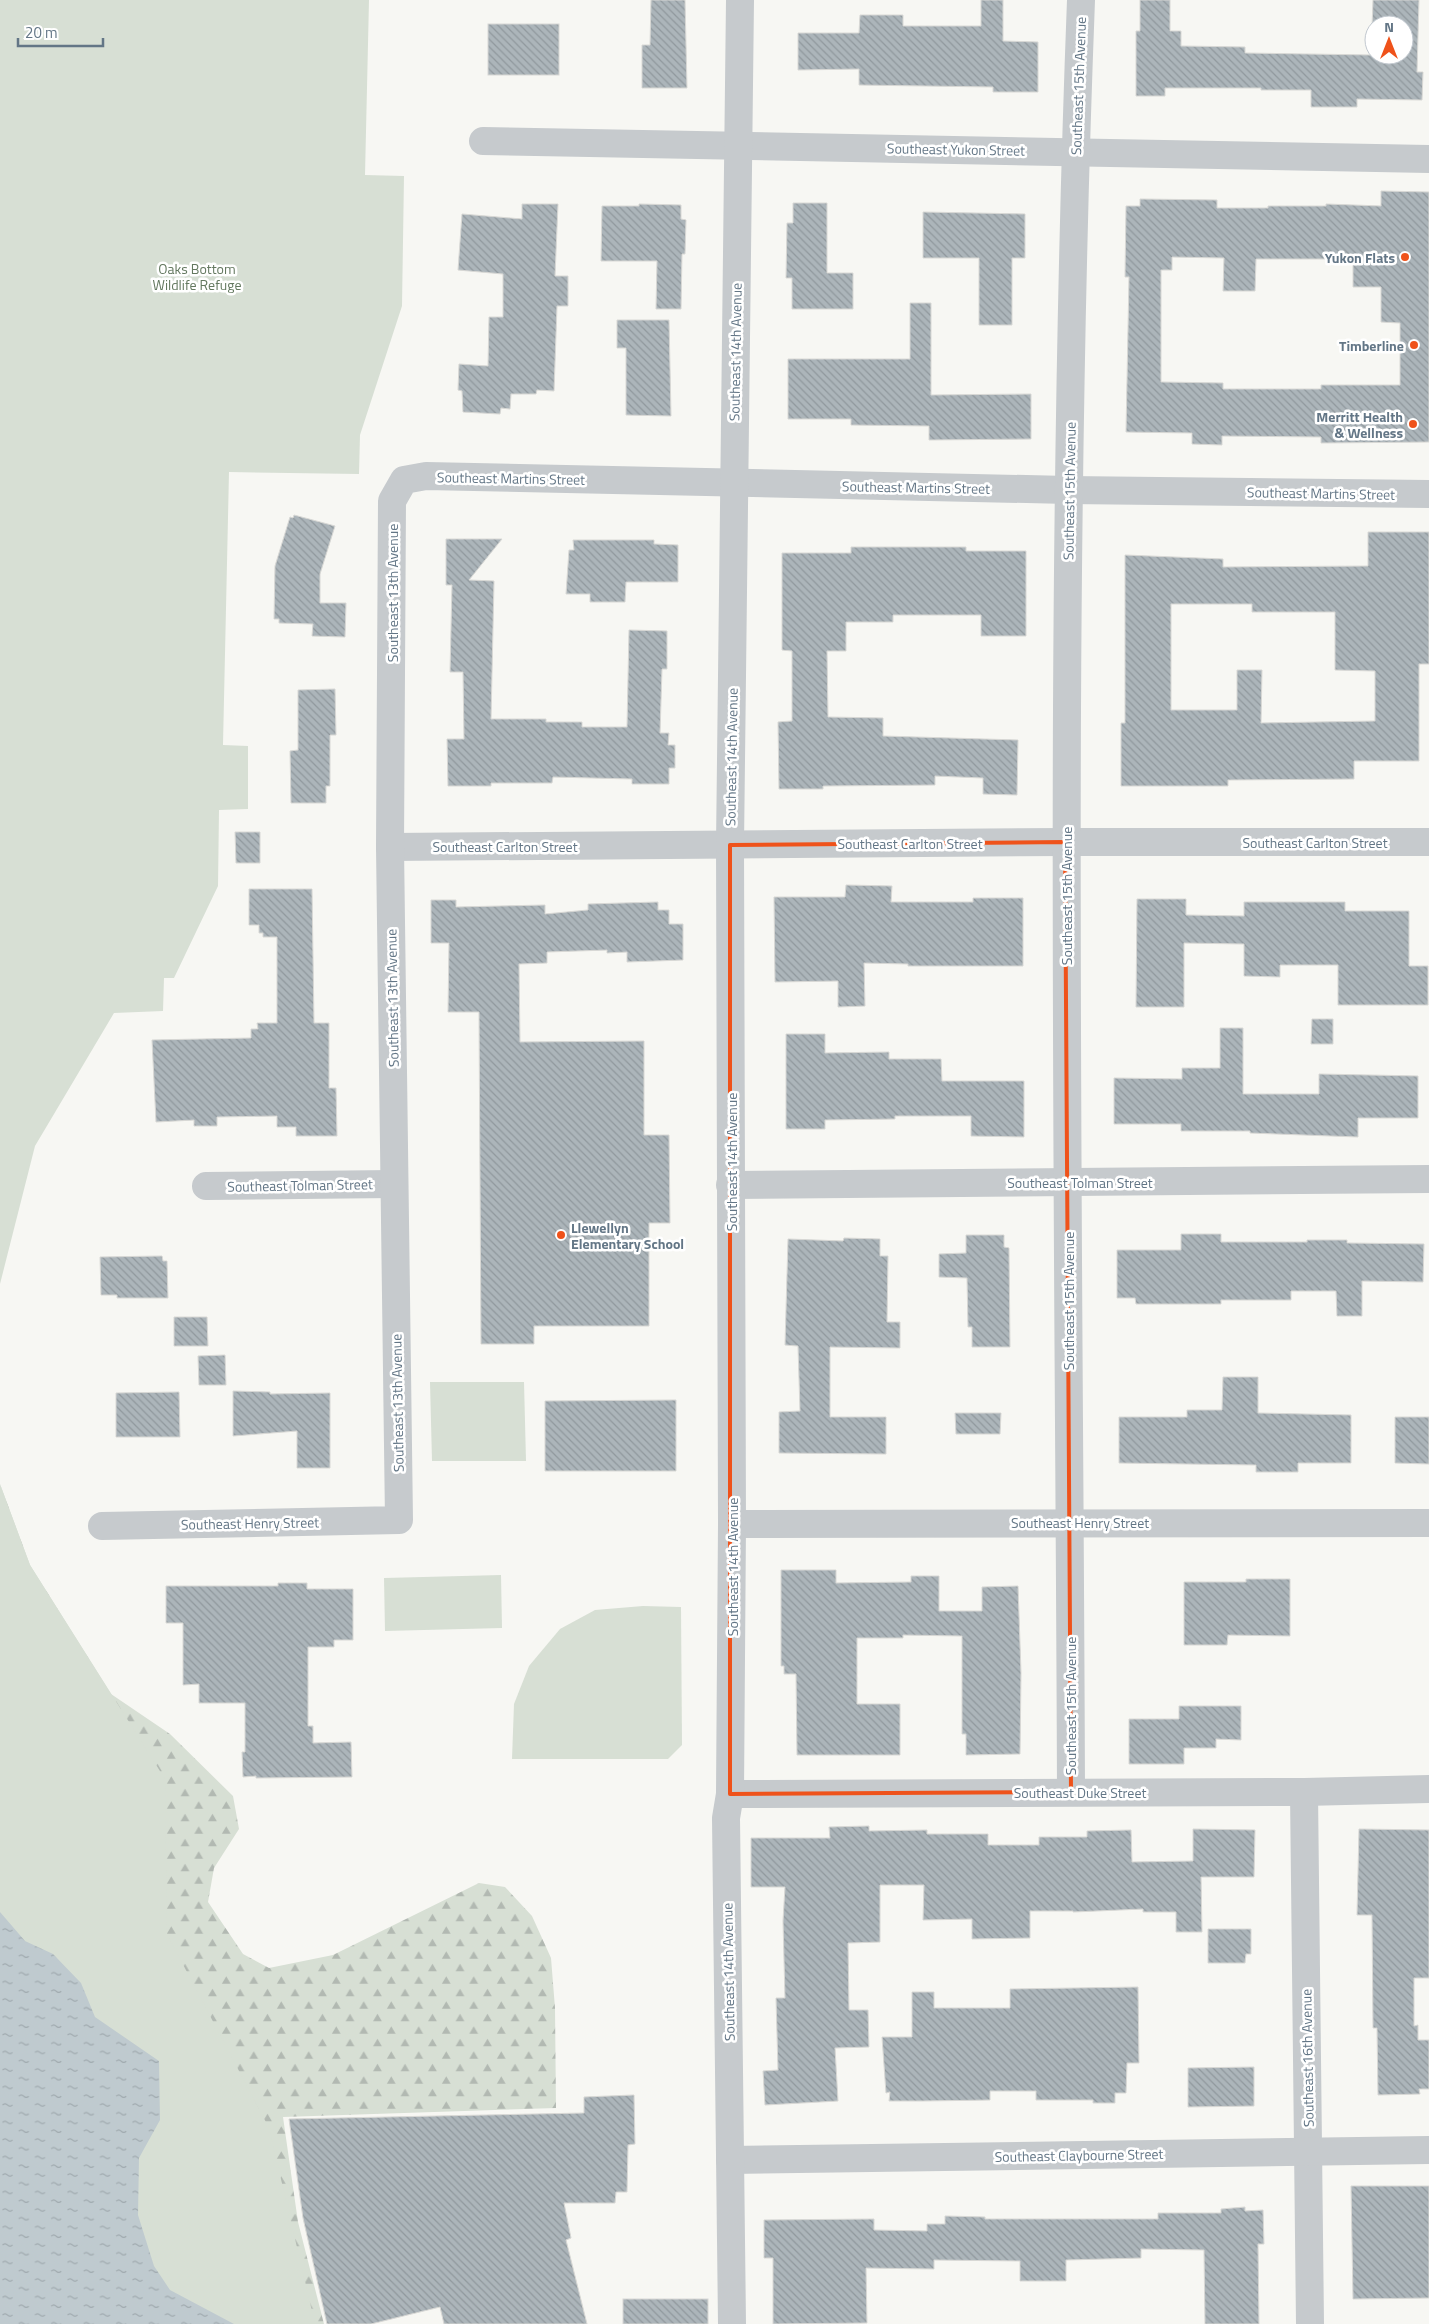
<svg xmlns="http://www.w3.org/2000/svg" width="1429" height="2324" viewBox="0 0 1429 2324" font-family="'Titillium Web',sans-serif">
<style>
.forest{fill:url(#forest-firs)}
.green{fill:#d7dfd4}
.water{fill:url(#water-ripples)}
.building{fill:url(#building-back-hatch);stroke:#d8d8d5;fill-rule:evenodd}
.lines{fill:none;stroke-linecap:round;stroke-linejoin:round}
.minor{stroke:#c6cacd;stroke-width:28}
.marked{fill:none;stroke:#ef521a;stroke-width:4;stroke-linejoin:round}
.poi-dot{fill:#ef521a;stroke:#fff;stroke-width:2}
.labels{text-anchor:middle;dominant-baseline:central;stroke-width:5;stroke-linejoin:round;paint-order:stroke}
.street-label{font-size:14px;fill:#637686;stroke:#fff}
.poi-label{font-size:14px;font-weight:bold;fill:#637686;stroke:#fff;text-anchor:end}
.park-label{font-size:14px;fill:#63785f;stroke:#fff}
</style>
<defs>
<pattern id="forest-firs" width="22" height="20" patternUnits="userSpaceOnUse" patternTransform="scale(1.25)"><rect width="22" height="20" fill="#d7dfd4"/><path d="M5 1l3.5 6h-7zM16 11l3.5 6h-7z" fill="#b2b9b2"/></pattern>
<pattern id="water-ripples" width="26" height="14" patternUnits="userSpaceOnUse" patternTransform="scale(1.25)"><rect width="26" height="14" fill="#bfcacf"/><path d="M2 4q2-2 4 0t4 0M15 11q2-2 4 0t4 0" fill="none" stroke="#9fa9ae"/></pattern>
<pattern id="building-back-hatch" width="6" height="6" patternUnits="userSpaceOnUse" patternTransform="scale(1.25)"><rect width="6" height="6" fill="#acb5ba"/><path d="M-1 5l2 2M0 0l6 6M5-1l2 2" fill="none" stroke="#90989d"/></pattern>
</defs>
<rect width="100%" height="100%" fill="#f7f7f3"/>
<path class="forest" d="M 0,1484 L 30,1565 L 111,1694 L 170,1734 L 233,1796 L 239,1829 L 214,1868 L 208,1902 L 243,1954 L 269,1968 L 333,1955 L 479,1883 L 505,1887 L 532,1916 L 551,1958 L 555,2008 L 556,2108 L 283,2117 L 298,2222 L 324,2324 L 234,2324 Z"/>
<g class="green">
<path d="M 0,0 L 369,0 L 365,175 L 404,176 L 402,306 L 360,435 L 359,474 L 229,472 L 223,745 L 248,746 L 248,809 L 219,810 L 218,886 L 174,978 L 164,978 L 163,1011 L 114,1013 L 35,1146 L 0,1284 Z"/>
<path d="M 430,1382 L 524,1382 L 526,1461 L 432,1461 Z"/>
<path d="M 0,1484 L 30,1565 L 165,1779 L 167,1934 L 269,2128 L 315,2324 L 0,2324 Z"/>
<path d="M 501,1575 L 502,1628 L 385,1631 L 384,1578 Z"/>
<path d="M 643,1606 L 681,1607 L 682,1745 L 668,1759 L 512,1759 L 514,1704 L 529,1666 L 560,1629 L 595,1610 Z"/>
</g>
<path class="water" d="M 0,1912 L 25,1941 L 53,1954 L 81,1983 L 95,2017 L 159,2061 L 160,2120 L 139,2158 L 138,2215 L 154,2266 L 170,2290 L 234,2324 L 0,2324 Z"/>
<g class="building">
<path d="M 651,0 L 685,0 L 687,88 L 642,88 L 642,45 L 650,45 Z"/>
<path d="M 981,0 L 1003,0 L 1003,41 L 1038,42 L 1038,92 L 993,92 L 993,87 L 859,85 L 859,69 L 798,70 L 798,33 L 859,33 L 860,15 L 903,15 L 903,26 L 981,26 Z"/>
<path d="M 1140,0 L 1170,0 L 1170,31 L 1181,31 L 1181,46 L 1245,47 L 1245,53 L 1371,55 L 1373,0 L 1419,0 L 1417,72 L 1423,72 L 1422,100 L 1357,99 L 1357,107 L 1311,107 L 1311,90 L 1261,90 L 1261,88 L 1165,88 L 1165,96 L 1136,96 L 1136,31 L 1140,31 ZM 1374,25 L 1404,25 L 1404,55 L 1374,55 Z"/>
<rect x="488" y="24" width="71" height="51"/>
<path d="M 1381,191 L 1429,192 L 1429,442 L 1321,443 L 1321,437 L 1222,436 L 1222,445 L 1192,444 L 1192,433 L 1126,432 L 1129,277 L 1125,277 L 1126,206 L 1140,206 L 1140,199 L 1217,200 L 1217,208 L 1268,208 L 1268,206 L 1326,206 L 1326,204 L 1381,206 ZM 1172,257 L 1224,258 L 1223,291 L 1255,291 L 1256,259 L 1353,259 L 1353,287 L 1381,287 L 1381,322 L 1400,323 L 1400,385 L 1321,385 L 1321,389 L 1223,389 L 1223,383 L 1161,382 L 1161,270 L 1172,270 Z"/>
<path d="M 793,203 L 827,203 L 827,273 L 853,273 L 853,309 L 792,309 L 792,278 L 786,278 L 787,223 L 793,223 Z"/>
<path d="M 522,204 L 558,204 L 555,276 L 568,276 L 568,306 L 557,306 L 554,391 L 537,390 L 536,394 L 511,394 L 510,409 L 501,408 L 500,414 L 463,412 L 462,391 L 458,390 L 459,364 L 488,366 L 489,317 L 503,317 L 503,274 L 458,270 L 462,214 L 522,219 Z"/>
<path d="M 639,204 L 681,205 L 681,219 L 686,220 L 685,254 L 682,254 L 681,309 L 656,309 L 657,261 L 601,261 L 602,206 L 639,206 Z"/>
<path d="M 923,212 L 1025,214 L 1025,258 L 1012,258 L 1012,325 L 979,325 L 979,258 L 923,258 Z"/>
<path d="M 910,303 L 931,303 L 931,395 L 1031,394 L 1031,439 L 929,440 L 929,426 L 851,425 L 851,419 L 788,419 L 788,359 L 910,359 Z"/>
<path d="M 617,320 L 669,320 L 671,416 L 626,415 L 626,348 L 617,348 Z"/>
<path d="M 294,515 L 335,526 L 320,574 L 320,603 L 346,603 L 345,637 L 312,636 L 313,624 L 279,623 L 279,619 L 274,619 L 275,566 L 290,517 L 293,518 Z"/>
<path d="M 1368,532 L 1429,532 L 1429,664 L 1419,664 L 1419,761 L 1354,761 L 1354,779 L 1228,780 L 1228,786 L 1121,786 L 1121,723 L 1125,723 L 1125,555 L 1223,559 L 1223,567 L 1368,566 ZM 1171,604 L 1252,604 L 1252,612 L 1335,612 L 1335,670 L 1375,671 L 1375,721 L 1261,723 L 1262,670 L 1237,670 L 1237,710 L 1171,710 Z"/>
<path d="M 446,539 L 502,539 L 469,580 L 494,581 L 491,719 L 546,719 L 546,722 L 582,722 L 582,727 L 627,727 L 629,630 L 667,631 L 667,669 L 662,669 L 660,733 L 669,733 L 668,745 L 675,745 L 675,768 L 669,768 L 669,784 L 632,784 L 632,779 L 553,777 L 552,783 L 491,783 L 491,786 L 448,786 L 447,739 L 464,739 L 463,672 L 450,672 L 452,585 L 446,585 Z"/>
<path d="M 573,540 L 654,540 L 654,544 L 678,545 L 678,582 L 626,582 L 625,602 L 590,602 L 590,594 L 566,594 L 569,550 L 574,550 Z"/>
<path d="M 851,547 L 966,547 L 966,551 L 1026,551 L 1026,636 L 981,636 L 981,615 L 893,615 L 893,622 L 846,622 L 846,651 L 827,651 L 828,717 L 883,718 L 883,736 L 1018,740 L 1017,795 L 983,794 L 983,778 L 935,776 L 935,785 L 823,786 L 823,789 L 779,789 L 778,722 L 792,721 L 792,651 L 782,650 L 782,553 L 851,553 Z"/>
<path d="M 335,689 L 336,735 L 330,735 L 330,786 L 326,786 L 326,803 L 291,803 L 290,751 L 298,750 L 298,690 Z"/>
<path d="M 235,832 L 260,832 L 260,863 L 236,863 Z"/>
<path d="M 846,885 L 892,886 L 891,902 L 973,902 L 973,898 L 1023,898 L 1023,966 L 908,966 L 908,964 L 864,963 L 865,1006 L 838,1007 L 838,981 L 775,982 L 774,897 L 845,897 Z"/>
<path d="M 249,889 L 312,889 L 314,1023 L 329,1023 L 329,1088 L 336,1088 L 337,1136 L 296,1136 L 296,1127 L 277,1127 L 277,1116 L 217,1117 L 217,1126 L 194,1126 L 194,1120 L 156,1122 L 152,1040 L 251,1038 L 251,1029 L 258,1029 L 257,1023 L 277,1023 L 277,937 L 263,937 L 263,933 L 259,933 L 259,925 L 249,925 Z"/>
<path d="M 1137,899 L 1186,899 L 1186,915 L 1244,916 L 1244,902 L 1345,902 L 1345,911 L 1409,911 L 1409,966 L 1428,966 L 1428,1005 L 1338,1005 L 1338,965 L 1280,965 L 1280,977 L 1244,976 L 1244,944 L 1184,943 L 1184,1007 L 1136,1007 Z"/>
<path d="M 431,900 L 456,900 L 456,907 L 545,905 L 545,914 L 588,910 L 588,904 L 658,902 L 658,910 L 669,910 L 669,924 L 683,924 L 683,960 L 627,962 L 627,952 L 607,953 L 607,950 L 547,952 L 547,963 L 519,964 L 520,1042 L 644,1041 L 644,1135 L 669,1135 L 670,1223 L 649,1223 L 649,1326 L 534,1326 L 534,1344 L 481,1344 L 479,1012 L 448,1012 L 449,943 L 431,943 Z"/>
<path d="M 1312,1019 L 1333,1019 L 1333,1044 L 1311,1044 Z"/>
<path d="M 1220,1028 L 1243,1028 L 1243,1094 L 1319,1094 L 1319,1074 L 1418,1076 L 1418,1118 L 1358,1118 L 1358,1137 L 1250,1133 L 1250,1131 L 1181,1131 L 1181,1124 L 1114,1124 L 1114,1078 L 1182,1079 L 1182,1068 L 1220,1068 Z"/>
<path d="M 786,1034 L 825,1034 L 825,1053 L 889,1052 L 889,1059 L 941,1059 L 942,1081 L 1024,1081 L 1024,1137 L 971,1136 L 971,1116 L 895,1116 L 895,1119 L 825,1120 L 825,1129 L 786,1129 Z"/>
<path d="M 1181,1234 L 1221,1234 L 1221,1242 L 1307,1242 L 1307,1240 L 1347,1240 L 1347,1243 L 1424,1244 L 1423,1282 L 1362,1281 L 1362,1316 L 1337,1316 L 1336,1291 L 1291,1291 L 1291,1300 L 1221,1300 L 1221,1304 L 1136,1304 L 1135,1298 L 1117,1298 L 1117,1250 L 1181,1250 Z"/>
<path d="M 966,1235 L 1004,1235 L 1004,1247 L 1009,1248 L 1010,1347 L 972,1347 L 972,1327 L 968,1327 L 967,1278 L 939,1277 L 939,1254 L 966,1253 Z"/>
<path d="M 844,1238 L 880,1239 L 880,1256 L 888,1256 L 887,1322 L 900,1322 L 900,1348 L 830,1347 L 830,1417 L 886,1417 L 886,1454 L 779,1453 L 779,1412 L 800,1411 L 798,1346 L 785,1345 L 788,1239 L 843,1241 Z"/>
<path d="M 162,1256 L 163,1261 L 167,1261 L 168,1298 L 117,1298 L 117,1295 L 101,1295 L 100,1257 Z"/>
<path d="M 174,1317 L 207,1317 L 208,1346 L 174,1346 Z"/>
<path d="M 225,1355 L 226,1385 L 199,1385 L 198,1356 Z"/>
<path d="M 1223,1377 L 1258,1377 L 1258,1413 L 1351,1415 L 1351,1463 L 1298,1463 L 1298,1472 L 1256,1472 L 1256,1465 L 1119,1463 L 1119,1417 L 1187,1417 L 1187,1410 L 1222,1410 Z"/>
<path d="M 233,1391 L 270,1392 L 270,1394 L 330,1393 L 330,1468 L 297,1468 L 297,1431 L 233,1436 Z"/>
<path d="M 179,1392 L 180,1437 L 116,1437 L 116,1393 Z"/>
<path d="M 676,1400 L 676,1471 L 545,1471 L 545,1401 Z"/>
<path d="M 955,1413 L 1001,1413 L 1000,1434 L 956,1434 Z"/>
<path d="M 1395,1417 L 1429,1417 L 1429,1464 L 1395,1463 Z"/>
<path d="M 781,1570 L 836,1570 L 836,1583 L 911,1582 L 911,1576 L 939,1576 L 939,1611 L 982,1611 L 982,1587 L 1018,1586 L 1021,1673 L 1020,1754 L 966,1755 L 966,1734 L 962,1734 L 962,1636 L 903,1635 L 903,1638 L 857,1638 L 857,1704 L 900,1704 L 900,1755 L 797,1755 L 796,1674 L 784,1674 L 784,1666 L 781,1666 Z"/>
<path d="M 1246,1579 L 1290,1579 L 1290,1636 L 1228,1635 L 1227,1645 L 1184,1645 L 1184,1582 L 1246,1582 Z"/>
<path d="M 278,1583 L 307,1583 L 307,1589 L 353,1589 L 353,1640 L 334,1640 L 334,1647 L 308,1647 L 308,1726 L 313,1726 L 313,1743 L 351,1742 L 352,1777 L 256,1778 L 256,1776 L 243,1777 L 242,1752 L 245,1752 L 245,1703 L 199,1703 L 199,1684 L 183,1685 L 183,1623 L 166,1623 L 166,1586 L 278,1586 Z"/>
<path d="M 1179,1706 L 1241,1706 L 1241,1740 L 1216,1739 L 1216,1748 L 1184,1748 L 1184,1764 L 1129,1764 L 1129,1719 L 1179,1719 Z"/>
<path d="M 869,1826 L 869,1831 L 927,1830 L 927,1834 L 988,1834 L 988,1845 L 1039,1845 L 1039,1837 L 1087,1837 L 1087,1831 L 1131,1830 L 1132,1862 L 1193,1861 L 1193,1829 L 1255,1830 L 1254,1877 L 1201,1877 L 1202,1932 L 1176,1932 L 1176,1912 L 1143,1912 L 1143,1909 L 1073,1912 L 1073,1911 L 1030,1911 L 1030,1938 L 972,1939 L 972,1919 L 923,1920 L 924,1885 L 880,1885 L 880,1942 L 848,1943 L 849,2010 L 868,2010 L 869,2047 L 835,2048 L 838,2101 L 765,2105 L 763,2071 L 778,2070 L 776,1998 L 785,1998 L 783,1921 L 785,1887 L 751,1887 L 751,1838 L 830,1838 L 829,1827 Z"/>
<path d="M 1359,1829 L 1429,1830 L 1429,1978 L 1414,1978 L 1414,2026 L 1418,2025 L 1418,2040 L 1429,2040 L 1429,2089 L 1419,2089 L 1420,2094 L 1378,2095 L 1377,2028 L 1373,2028 L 1372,1915 L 1357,1915 Z"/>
<path d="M 1208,1929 L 1251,1929 L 1251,1954 L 1246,1954 L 1245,1963 L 1208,1963 Z"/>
<path d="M 1138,1987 L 1139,2063 L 1127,2063 L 1126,2093 L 1115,2093 L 1115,2103 L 1093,2103 L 1093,2100 L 1036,2100 L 1036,2091 L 990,2091 L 990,2100 L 922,2101 L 889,2101 L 890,2092 L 886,2093 L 882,2037 L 912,2037 L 912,1992 L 934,1992 L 934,2008 L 1010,2008 L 1010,1989 Z"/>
<path d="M 1254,2067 L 1254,2106 L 1188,2107 L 1188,2068 Z"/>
<path d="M 634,2095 L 635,2144 L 628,2145 L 627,2192 L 616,2192 L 615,2203 L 564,2203 L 571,2238 L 566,2240 L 587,2324 L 444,2324 L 440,2307 L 371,2324 L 327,2324 L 303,2218 L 289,2119 L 584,2113 L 584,2097 Z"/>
<path d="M 1351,2186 L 1429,2186 L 1429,2298 L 1353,2299 Z"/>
<path d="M 1245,2207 L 1245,2211 L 1263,2210 L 1264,2244 L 1258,2244 L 1259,2324 L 1205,2324 L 1204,2250 L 1141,2249 L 1141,2258 L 1066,2260 L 1066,2281 L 1020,2281 L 1020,2261 L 934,2260 L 934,2269 L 866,2268 L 867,2323 L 773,2324 L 773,2258 L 764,2258 L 764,2220 L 874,2219 L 874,2230 L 927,2231 L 927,2224 L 945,2224 L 945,2216 L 985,2217 L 985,2219 L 1158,2219 L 1158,2213 L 1221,2213 L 1221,2209 Z"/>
<rect x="623" y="2299" width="85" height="25"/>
</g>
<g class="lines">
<g class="minor">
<path d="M 483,141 L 1429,159"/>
<path d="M 390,847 L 1065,842 L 1429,842"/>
<path d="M 730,1185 L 1429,1179"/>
<path d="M 206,1186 L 393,1184"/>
<path d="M 732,1524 L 1429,1523"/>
<path d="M 102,1526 L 399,1520 L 390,847 L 392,501 L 404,480 L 426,476 L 1068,490 L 1429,494"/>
<path d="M 1071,1792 C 1069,1195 1058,597 1081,0"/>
<path d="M 1304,1792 L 1310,2324"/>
<path d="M 730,1794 L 1304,1792 L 1429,1789"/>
<path d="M 730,2160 L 1429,2150"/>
<path d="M 732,2324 L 726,1818 L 730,1794 L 732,1524 L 730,845 L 740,0"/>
</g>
</g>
<path class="marked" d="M 1065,842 L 1071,1792 L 730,1794 L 730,845 Z"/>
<g class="poi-dot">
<circle cx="1405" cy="257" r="5"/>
<circle cx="1414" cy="345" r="5"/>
<circle cx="1413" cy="424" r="5"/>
<circle cx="561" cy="1235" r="5"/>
</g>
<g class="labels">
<g class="street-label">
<text transform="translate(1078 86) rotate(-88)">Southeast 15th Avenue</text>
<text transform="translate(956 149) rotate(1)">Southeast Yukon Street</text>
<text transform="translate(735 352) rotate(-89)">Southeast 14th Avenue</text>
<text transform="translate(511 478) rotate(1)">Southeast Martins Street</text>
<text transform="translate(916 487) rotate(1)">Southeast Martins Street</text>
<text transform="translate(1069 491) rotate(-89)">Southeast 15th Avenue</text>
<text transform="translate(1321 493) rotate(1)">Southeast Martins Street</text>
<text transform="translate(392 593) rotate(-90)">Southeast 13th Avenue</text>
<text transform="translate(731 757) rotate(-89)">Southeast 14th Avenue</text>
<text x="1315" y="842">Southeast Carlton Street</text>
<text x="910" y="843">Southeast Carlton Street</text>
<text x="505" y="846">Southeast Carlton Street</text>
<text transform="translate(1066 896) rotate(-90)">Southeast 15th Avenue</text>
<text transform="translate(392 998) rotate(-91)">Southeast 13th Avenue</text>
<text transform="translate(731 1162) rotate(-90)">Southeast 14th Avenue</text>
<text x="1080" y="1182">Southeast Tolman Street</text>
<text transform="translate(300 1185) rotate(-1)">Southeast Tolman Street</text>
<text transform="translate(1068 1301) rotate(-90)">Southeast 15th Avenue</text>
<text transform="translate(397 1403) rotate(-91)">Southeast 13th Avenue</text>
<text x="1080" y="1522">Southeast Henry Street</text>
<text transform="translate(250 1523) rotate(-1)">Southeast Henry Street</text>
<text transform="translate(732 1567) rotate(-90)">Southeast 14th Avenue</text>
<text transform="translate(1070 1706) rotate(-90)">Southeast 15th Avenue</text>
<text x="1080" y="1792">Southeast Duke Street</text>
<text transform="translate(728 1972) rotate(-91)">Southeast 14th Avenue</text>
<text transform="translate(1307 2058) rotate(-91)">Southeast 16th Avenue</text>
<text transform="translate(1079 2155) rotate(-1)">Southeast Claybourne Street</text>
</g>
<g class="poi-label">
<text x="1395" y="257">Yukon Flats</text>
<text x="1404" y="345">Timberline</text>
<text x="1403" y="416">Merritt Health<tspan x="1403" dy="16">&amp; Wellness</tspan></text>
<text x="571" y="1227" text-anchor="start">Llewellyn<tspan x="571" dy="16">Elementary School</tspan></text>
</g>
<g class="park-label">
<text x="197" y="268">Oaks Bottom<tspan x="197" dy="16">Wildlife Refuge</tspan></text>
</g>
</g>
<g transform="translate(1389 40)"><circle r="24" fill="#ffffff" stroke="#c1c8cf"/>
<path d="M0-4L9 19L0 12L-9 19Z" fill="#ef521a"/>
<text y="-8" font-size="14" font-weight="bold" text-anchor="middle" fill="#637686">N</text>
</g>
<path d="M18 38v8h85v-8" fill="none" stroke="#637686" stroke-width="2.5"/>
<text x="25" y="38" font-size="15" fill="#637686" stroke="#ffffff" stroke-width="4" paint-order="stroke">20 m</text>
</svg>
